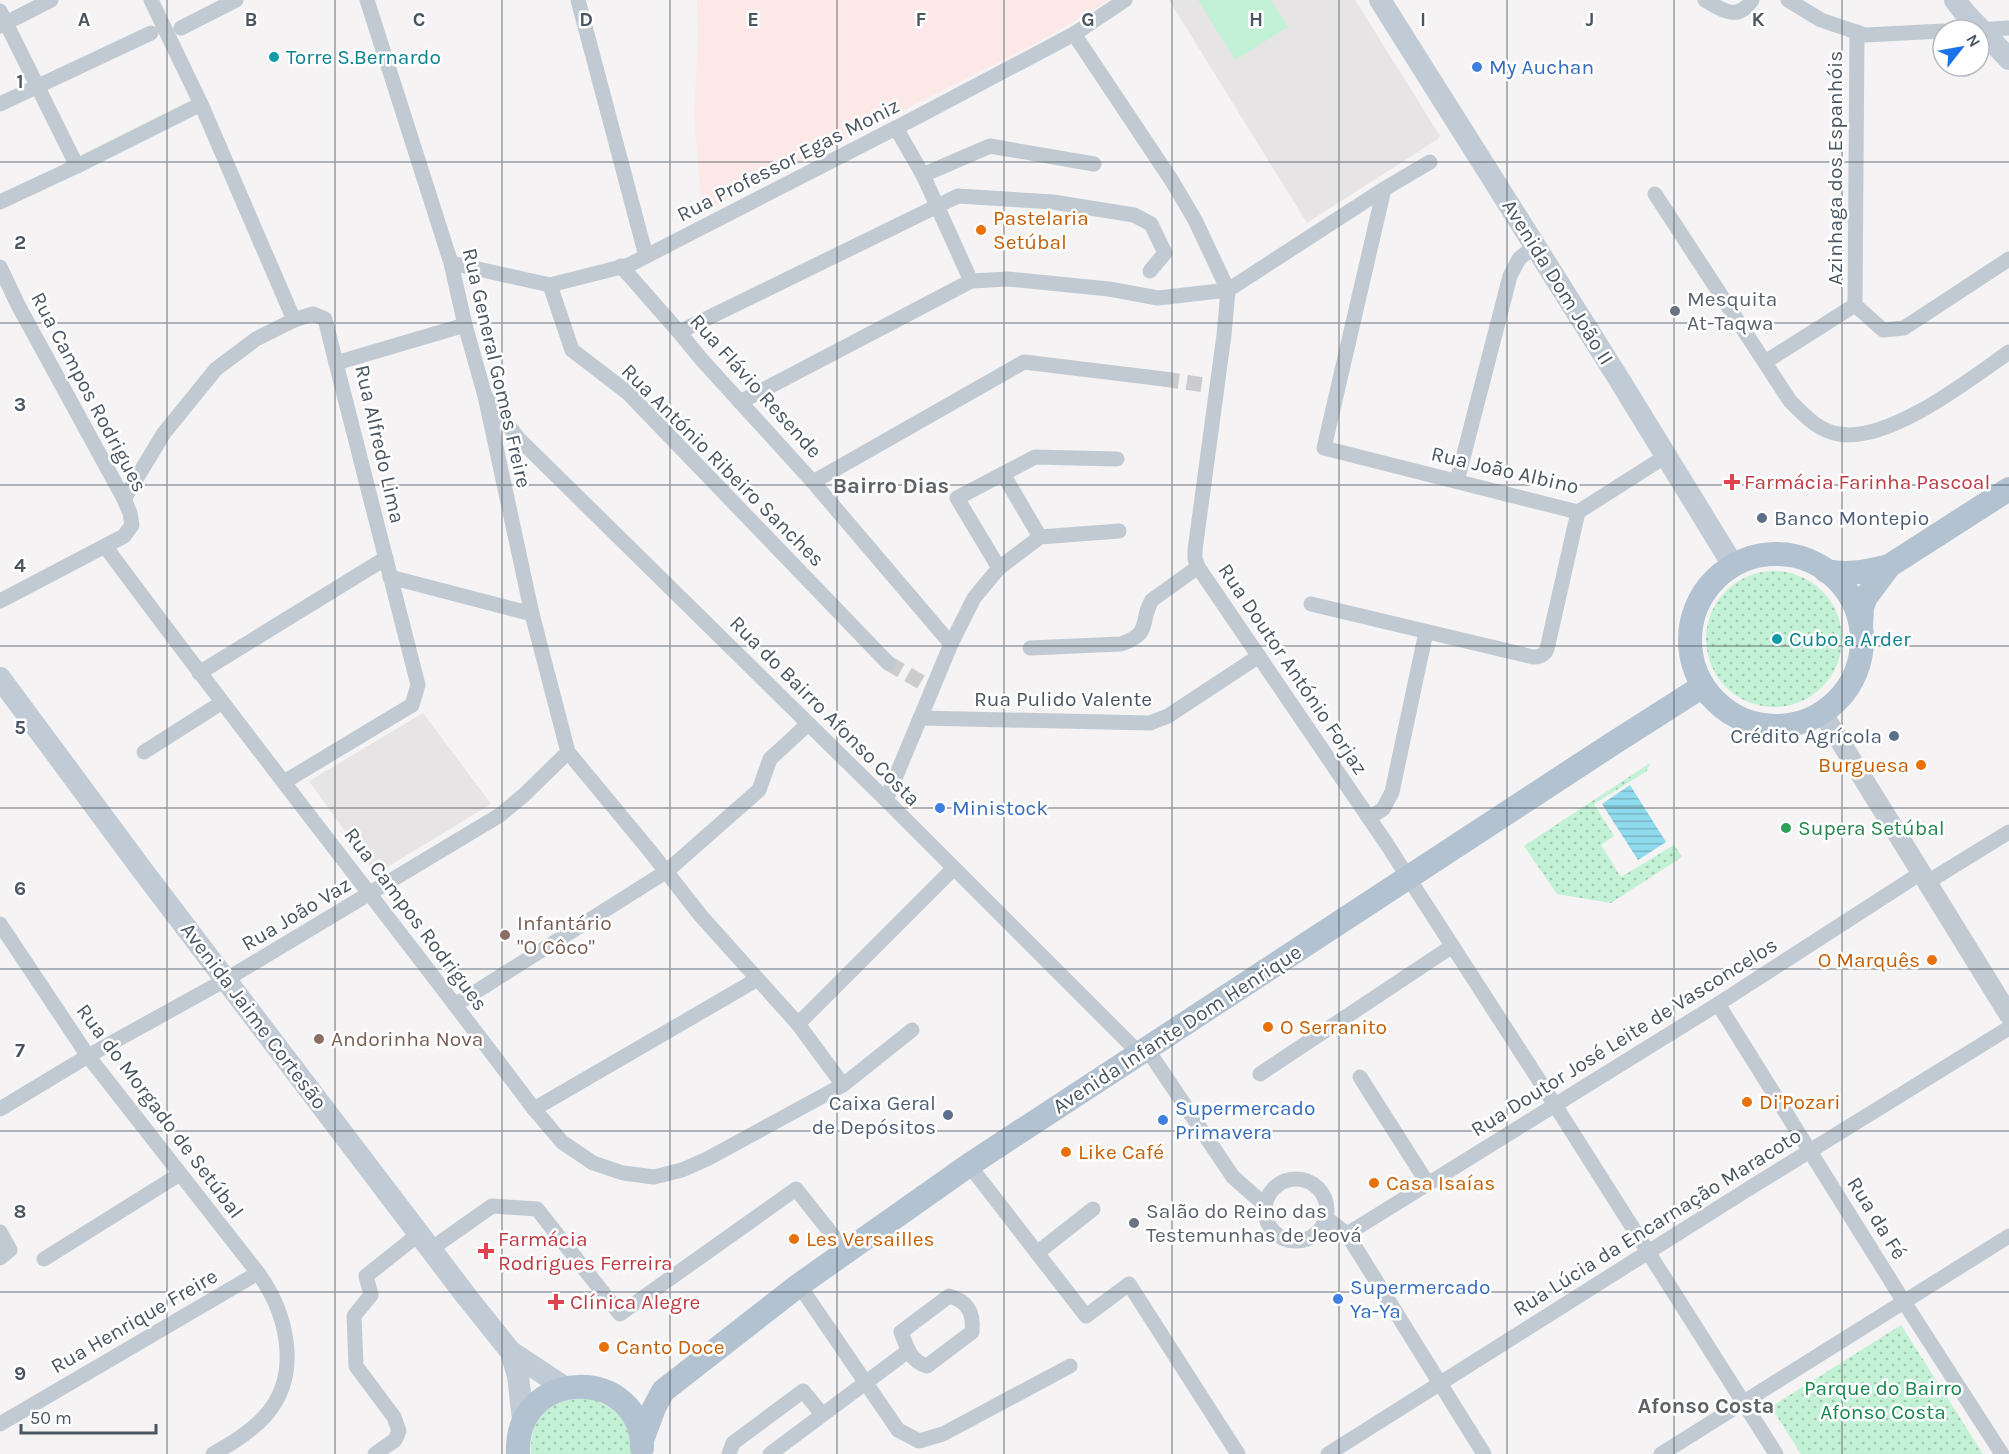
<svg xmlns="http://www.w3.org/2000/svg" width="2009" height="1454" viewBox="0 0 2009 1454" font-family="Karla,sans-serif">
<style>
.education{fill:#e6e4e5}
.medical{fill:#fce8e6}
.green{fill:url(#green-dots)}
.pitch{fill:#c3f1d5}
.water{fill:url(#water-rules)}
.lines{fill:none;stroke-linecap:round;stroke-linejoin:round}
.minor-tunnel{stroke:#caccce;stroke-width:15;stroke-dasharray:15 8;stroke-linecap:butt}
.minor{stroke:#c1cad2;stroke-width:15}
.tertiary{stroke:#c1cad2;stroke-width:20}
.secondary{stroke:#c1cbd6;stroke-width:22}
.primary{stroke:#b3c2d1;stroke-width:24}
.grid{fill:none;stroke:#4a5661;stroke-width:1.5;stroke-opacity:0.55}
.culture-dot{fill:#0f9aa8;stroke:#fff;stroke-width:2}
.shop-dot{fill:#3f7fe0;stroke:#fff;stroke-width:2}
.food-dot{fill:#e8710a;stroke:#fff;stroke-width:2}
.worship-dot{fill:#6b7280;stroke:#fff;stroke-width:2}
.health-dot{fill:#e0444e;stroke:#fff;stroke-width:2}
.service-dot{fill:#5c6f8a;stroke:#fff;stroke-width:2}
.leisure-dot{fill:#2e9e5b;stroke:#fff;stroke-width:2}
.education-dot{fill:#8d6e63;stroke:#fff;stroke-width:2}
.labels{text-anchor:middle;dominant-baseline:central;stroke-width:5;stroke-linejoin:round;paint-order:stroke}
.culture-label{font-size:21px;fill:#0d838f;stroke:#fff;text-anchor:start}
.shop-label{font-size:21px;fill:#366cbe;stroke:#fff;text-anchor:start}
.street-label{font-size:21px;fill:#4a5661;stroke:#fff}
.food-label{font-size:21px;fill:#c56008;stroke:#fff;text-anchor:start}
.worship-label{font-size:21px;fill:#5b616d;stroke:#fff;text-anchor:start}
.health-label{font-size:21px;fill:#be3a42;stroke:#fff;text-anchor:start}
.service-label{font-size:21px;fill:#4e5e75;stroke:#fff;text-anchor:end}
.leisure-label{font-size:21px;fill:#27864d;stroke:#fff;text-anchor:start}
.education-label{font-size:21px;fill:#785e54;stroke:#fff;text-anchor:start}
.park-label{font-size:21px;fill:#17864f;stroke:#fff}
.neighbourhood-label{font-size:22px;font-weight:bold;fill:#5f6368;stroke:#fff}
.grid-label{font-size:20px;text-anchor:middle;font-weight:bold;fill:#4a5661;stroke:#fff;stroke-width:5;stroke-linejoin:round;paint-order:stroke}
</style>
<defs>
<pattern id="green-dots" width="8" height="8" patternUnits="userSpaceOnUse" patternTransform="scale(1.5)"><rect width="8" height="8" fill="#c3f1d5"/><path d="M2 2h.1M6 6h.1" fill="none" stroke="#a0c6b0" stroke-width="1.8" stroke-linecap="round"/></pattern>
<pattern id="water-rules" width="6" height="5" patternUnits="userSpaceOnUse" patternTransform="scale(1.5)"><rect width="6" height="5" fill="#90daee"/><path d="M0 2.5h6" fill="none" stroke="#78b4c4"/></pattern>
</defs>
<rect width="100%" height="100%" fill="#f5f3f3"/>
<g class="education">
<path d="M 1169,0 L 1355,0 L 1440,136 L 1438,139 L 1307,223 Z"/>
<path d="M 423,713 L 491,804 L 376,874 L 309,781 Z"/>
</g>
<path class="medical" d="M 697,0 L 1110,0 L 1042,40 L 707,210 L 701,196 L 694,116 L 698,38 Z"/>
<g class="green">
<circle cx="1774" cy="639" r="68"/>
<path d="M 1650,763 L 1647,771 L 1594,804 L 1614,836 L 1601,845 L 1621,877 L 1674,845 L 1682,857 L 1611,903 L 1557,894 L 1524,846 Z"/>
<path d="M 1901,1325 L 1983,1454 L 1801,1454 L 1771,1407 Z"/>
<path d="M 590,1397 C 623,1415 627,1415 632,1454 L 531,1454 C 529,1435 537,1410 557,1402 C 566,1398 580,1398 590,1397 Z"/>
</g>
<path class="pitch" d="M 1198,0 L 1271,0 L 1288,27 L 1235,60 Z"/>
<path class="water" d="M 1630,785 L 1666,842 L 1638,860 L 1602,804 Z"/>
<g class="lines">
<g class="minor-tunnel">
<path d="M 1164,379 L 1204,385"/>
<path d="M 888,663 L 921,682"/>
</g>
<g class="minor">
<path d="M 151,0 L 201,104 L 294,320"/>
<path d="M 367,0 L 451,263 L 465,325 L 485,396 L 532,614 L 568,752 L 650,851 L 701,916 L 798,1024 L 843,1085"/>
<path d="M 578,0 L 646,256"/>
<path d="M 1705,0 C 1723,11 1738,21 1752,0"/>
<path d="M 1788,0 L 1821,20 L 1865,35 L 1943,31"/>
<path d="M 0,11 L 77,166"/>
<path d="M 0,26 L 51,0"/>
<path d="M 181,28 L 236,0"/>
<path d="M 1976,30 L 2009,28"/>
<path d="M 1857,32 L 1855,305 L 1883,330 L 1904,328 L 2009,259"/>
<path d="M 1074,34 L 1172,181 L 1195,220 L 1228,290"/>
<path d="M 0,104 L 151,33"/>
<path d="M 896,128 L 923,175 L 971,281 L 1008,279 L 1109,289 L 1158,298 L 1228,290 L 1384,189 L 1430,162"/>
<path d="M 923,175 L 990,146 L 1094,164"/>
<path d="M 1384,189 L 1324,448 L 1578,512 L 1666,456"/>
<path d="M 1655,194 L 1790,401 C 1804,415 1818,431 1839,434 C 1889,443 1969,380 2009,352"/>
<path d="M 0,202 L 77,166 L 201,104"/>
<path d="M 451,263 L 550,285 L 629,265 L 917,117 L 1074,34 L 1125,0"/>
<path d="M 621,266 L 679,332 L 702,360 L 813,482 L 951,644"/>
<path d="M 0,267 L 18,305 L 124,499 L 130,513 L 132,525 L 124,536 L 0,601"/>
<path d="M 550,285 L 572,350 L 628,393 L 888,663"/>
<path d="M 1228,290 L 1224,335 L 1195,550 L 1195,559 L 1198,567 L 1386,843 L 1555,1105 L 1776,1454"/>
<path d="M 679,332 L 958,196 L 1053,202 L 1134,215 L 1151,224 L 1165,253 L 1150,271"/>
<path d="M 1765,362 L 1855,305"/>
<path d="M 487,398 L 519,439 L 886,800 L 1140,1054"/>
<path d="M 740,402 L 971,281"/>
<path d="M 1003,474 L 1040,537"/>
<path d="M 1457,481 L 1510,276 L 1519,259 L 1534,246"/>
<path d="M 813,482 L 1024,362 L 1164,379"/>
<path d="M 124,499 L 164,433 L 216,369 L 256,339 L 294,320 L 313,314 L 325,319 L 336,363"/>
<path d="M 105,546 C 245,736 392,920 534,1109 L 562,1142 L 593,1163 L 623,1173 L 654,1177 L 682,1170 L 707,1159 L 843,1085 L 912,1030"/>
<path d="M 999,568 L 957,498 L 1035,457 L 1117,459"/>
<path d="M 390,577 L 532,614"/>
<path d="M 1311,604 L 1533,657 C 1539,657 1545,655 1547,649 L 1578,512"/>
<path d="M 1030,648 L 1121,644 C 1153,633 1139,621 1152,600 L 1198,567"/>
<path d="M 199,673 L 386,558"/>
<path d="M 920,718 L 1150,723 L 1168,716 L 1259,656"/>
<path d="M 144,752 L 221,703"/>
<path d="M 284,782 L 412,705 L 418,685 L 336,363 L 465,325"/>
<path d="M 886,800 L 951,644 L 974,598 L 999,568 L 1040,537 L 1119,531"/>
<path d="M 1369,818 L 1383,809 L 1392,792 L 1426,632"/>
<path d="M 1926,883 L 2009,832"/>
<path d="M 0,924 L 88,1056 L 258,1273 C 287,1313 302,1374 266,1415 C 251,1432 232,1443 213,1454"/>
<path d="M 1718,1004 L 1904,1302 L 2002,1454"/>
<path d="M 455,1005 L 667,871 L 759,790 L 770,759 L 808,724"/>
<path d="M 798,1024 L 954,868"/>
<path d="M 1147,1049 L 1233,1177 L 1265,1205"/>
<path d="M 1260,1074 L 1451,947"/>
<path d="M 1360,1077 L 1428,1184"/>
<path d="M 0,1109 L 88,1056 L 227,979 L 500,815 L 524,795 L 568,752"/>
<path d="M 534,1109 L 756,980"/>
<path d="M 969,1165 L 1086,1316 L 1129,1284 L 1238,1454"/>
<circle cx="1296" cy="1210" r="31"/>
<path d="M 1326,1218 L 1347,1234 L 1484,1454"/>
<path d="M 0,1232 L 10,1250 L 0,1258"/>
<path d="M 1347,1234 L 1718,1004 L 1921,873"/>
<path d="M 431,1249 L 492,1206 L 537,1209 L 620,1314 L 796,1189 L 846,1252"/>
<path d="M 1037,1253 L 1093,1209"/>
<path d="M 44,1259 L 180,1174"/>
<path d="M 799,1285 L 898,1430 L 919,1441 L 943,1434 L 1070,1366"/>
<path d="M 949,1296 C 968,1301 974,1313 972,1332 L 927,1366 C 910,1361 907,1347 901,1332 Z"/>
<path d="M 0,1424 L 258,1273"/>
<path d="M 375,1454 L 395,1440 L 399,1431 L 394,1417 L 356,1366 L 354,1316 L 371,1295 L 366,1276 L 419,1234"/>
<path d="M 729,1454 L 733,1443 L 803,1391 L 822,1414"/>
<path d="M 770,1454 L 908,1351"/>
<path d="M 1328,1454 L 1745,1191 L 2009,1028"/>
<path d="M 1661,1454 L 2009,1236"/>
</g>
<path class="tertiary" d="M 1822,712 L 2009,1015"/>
<g class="secondary">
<path d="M 1380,0 L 1617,376 L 1733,565"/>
<path d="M 1955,0 L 1965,13 L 2009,59"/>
<path d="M 0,678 L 143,871 L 467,1297 L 511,1352 L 564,1387"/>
<path d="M 511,1352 L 518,1376 L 523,1420"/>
</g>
<g class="primary">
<circle cx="1776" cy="640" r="86"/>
<path d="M 1826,571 C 1849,576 1867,571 1889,566"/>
<path d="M 1861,627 L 1862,607 L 1866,597 L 1889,566 L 2009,489"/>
<path d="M 642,1440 L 654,1408 L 663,1391 L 799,1285 L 969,1165 L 1609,746 L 1703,686"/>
<path d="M 518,1454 C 514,1366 642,1365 642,1448"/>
</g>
</g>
<path class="grid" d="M 167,0 L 167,1454M 335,0 L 335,1454M 502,0 L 502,1454M 670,0 L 670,1454M 837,0 L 837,1454M 1004,0 L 1004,1454M 1172,0 L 1172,1454M 1339,0 L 1339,1454M 1507,0 L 1507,1454M 1674,0 L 1674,1454M 1842,0 L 1842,1454M 0,162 L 2009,162M 0,323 L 2009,323M 0,485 L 2009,485M 0,646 L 2009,646M 0,808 L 2009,808M 0,969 L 2009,969M 0,1131 L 2009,1131M 0,1292 L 2009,1292"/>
<g class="culture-dot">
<circle cx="274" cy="57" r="6"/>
<circle cx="1777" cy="639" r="6"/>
</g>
<g class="shop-dot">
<circle cx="1477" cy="67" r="6"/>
<circle cx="940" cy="808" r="6"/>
<circle cx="1163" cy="1120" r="6"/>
<circle cx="1338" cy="1299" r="6"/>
</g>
<g class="food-dot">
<circle cx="981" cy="230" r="6"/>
<circle cx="1921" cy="765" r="6"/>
<circle cx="1932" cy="960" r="6"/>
<circle cx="1268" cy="1027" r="6"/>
<circle cx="1747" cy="1102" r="6"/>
<circle cx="1066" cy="1152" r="6"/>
<circle cx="1374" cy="1183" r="6"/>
<circle cx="794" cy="1239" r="6"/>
<circle cx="604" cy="1347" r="6"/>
</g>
<g class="worship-dot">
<circle cx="1675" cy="311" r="6"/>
<circle cx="1134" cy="1223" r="6"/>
</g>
<g class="health-dot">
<path d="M1729 473h6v6h6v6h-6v6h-6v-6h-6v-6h6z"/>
<path d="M483 1242h6v6h6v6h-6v6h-6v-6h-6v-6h6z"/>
<path d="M553 1293h6v6h6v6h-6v6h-6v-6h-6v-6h6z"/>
</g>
<g class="service-dot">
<circle cx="1762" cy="518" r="6"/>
<circle cx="1894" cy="736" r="6"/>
<circle cx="948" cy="1115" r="6"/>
</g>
<circle class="leisure-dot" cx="1786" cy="828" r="6"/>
<g class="education-dot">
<circle cx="505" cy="935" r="6"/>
<circle cx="319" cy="1039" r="6"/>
</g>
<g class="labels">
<g class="culture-label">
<text x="286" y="57">Torre S.Bernardo</text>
<text x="1789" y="639">Cubo a Arder</text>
</g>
<g class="shop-label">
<text x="1489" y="67">My Auchan</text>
<text x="952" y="808">Ministock</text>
<text x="1175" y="1108">Supermercado<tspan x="1175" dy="24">Primavera</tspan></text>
<text x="1350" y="1287">Supermercado<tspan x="1350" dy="24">Ya-Ya</tspan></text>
</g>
<g class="street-label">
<text transform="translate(788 160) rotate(-27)">Rua Professor Egas Moniz</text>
<text transform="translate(1835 168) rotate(-90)">Azinhaga dos Espanhóis</text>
<text transform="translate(1558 282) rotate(58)">Avenida Dom João II</text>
<text transform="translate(497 368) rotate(77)">Rua General Gomes Freire</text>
<text transform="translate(756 386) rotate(48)">Rua Flávio Resende</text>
<text transform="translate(89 392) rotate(62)">Rua Campos Rodrigues</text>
<text transform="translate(380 444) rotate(77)">Rua Alfredo Lima</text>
<text transform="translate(723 465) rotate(45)">Rua António Ribeiro Sanches</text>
<text transform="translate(1505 470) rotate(13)">Rua João Albino</text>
<text transform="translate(1293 669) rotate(56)">Rua Doutor António Forjaz</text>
<text x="1063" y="699">Rua Pulido Valente</text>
<text transform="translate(825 711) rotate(45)">Rua do Bairro Afonso Costa</text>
<text transform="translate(296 914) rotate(-31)">Rua João Vaz</text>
<text transform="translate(416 919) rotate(53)">Rua Campos Rodrigues</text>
<text transform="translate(254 1016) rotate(53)">Avenida Jaime Cortesão</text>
<text transform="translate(1177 1029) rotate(-33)">Avenida Infante Dom Henrique</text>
<text transform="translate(1624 1037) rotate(-32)">Rua Doutor José Leite de Vasconcelos</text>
<text transform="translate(160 1111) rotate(53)">Rua do Morgado de Setúbal</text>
<text transform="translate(1877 1218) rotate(58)">Rua da Fé</text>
<text transform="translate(1657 1222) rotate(-32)">Rua Lúcia da Encarnação Maracoto</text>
<text transform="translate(134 1321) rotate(-30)">Rua Henrique Freire</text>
</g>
<g class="food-label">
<text x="993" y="218">Pastelaria<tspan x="993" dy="24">Setúbal</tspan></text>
<text x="1909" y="765" text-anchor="end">Burguesa</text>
<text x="1920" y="960" text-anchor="end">O Marquês</text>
<text x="1280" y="1027">O Serranito</text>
<text x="1759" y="1102">Di'Pozari</text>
<text x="1078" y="1152">Like Café</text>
<text x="1386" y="1183">Casa Isaías</text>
<text x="806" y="1239">Les Versailles</text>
<text x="616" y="1347">Canto Doce</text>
</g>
<g class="worship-label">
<text x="1687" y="299">Mesquita<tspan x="1687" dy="24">At-Taqwa</tspan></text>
<text x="1146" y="1211">Salão do Reino das<tspan x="1146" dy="24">Testemunhas de Jeová</tspan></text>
</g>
<g class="health-label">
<text x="1744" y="482">Farmácia Farinha Pascoal</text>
<text x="498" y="1239">Farmácia<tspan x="498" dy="24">Rodrigues Ferreira</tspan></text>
<text x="570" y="1302">Clínica Alegre</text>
</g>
<g class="service-label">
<text x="1774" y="518" text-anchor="start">Banco Montepio</text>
<text x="1882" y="736">Crédito Agrícola</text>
<text x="936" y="1103">Caixa Geral<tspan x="936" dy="24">de Depósitos</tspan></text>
</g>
<g class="leisure-label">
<text x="1798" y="828">Supera Setúbal</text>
</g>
<g class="education-label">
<text x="517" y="923">Infantário<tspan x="517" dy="24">"O Côco"</tspan></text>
<text x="331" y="1039">Andorinha Nova</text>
</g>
<g class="park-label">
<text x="1883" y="1388">Parque do Bairro<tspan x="1883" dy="24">Afonso Costa</tspan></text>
</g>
<g class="neighbourhood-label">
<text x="891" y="486">Bairro Dias</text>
<text x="1706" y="1406">Afonso Costa</text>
</g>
</g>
<g class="grid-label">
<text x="84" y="26">A</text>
<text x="251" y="26">B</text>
<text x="419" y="26">C</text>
<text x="586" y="26">D</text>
<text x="753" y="26">E</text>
<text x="921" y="26">F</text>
<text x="1088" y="26">G</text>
<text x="1256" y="26">H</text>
<text x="1423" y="26">I</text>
<text x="1590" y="26">J</text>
<text x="1758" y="26">K</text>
<text x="20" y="88">1</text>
<text x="20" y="249">2</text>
<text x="20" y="411">3</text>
<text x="20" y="572">4</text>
<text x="20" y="734">5</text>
<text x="20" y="895">6</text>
<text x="20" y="1057">7</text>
<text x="20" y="1218">8</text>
<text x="20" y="1380">9</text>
</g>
<g transform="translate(1961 48) rotate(59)"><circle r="28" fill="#ffffff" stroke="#b7bbc0" stroke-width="1.5"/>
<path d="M0-4.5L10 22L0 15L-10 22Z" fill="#1a73e8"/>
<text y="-9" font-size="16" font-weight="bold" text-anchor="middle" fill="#4a5661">N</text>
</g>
<path d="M21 1424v9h135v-9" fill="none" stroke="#4a5661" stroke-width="3"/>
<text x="30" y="1424" font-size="18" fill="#4a5661" stroke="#ffffff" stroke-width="4.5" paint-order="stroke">50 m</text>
</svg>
